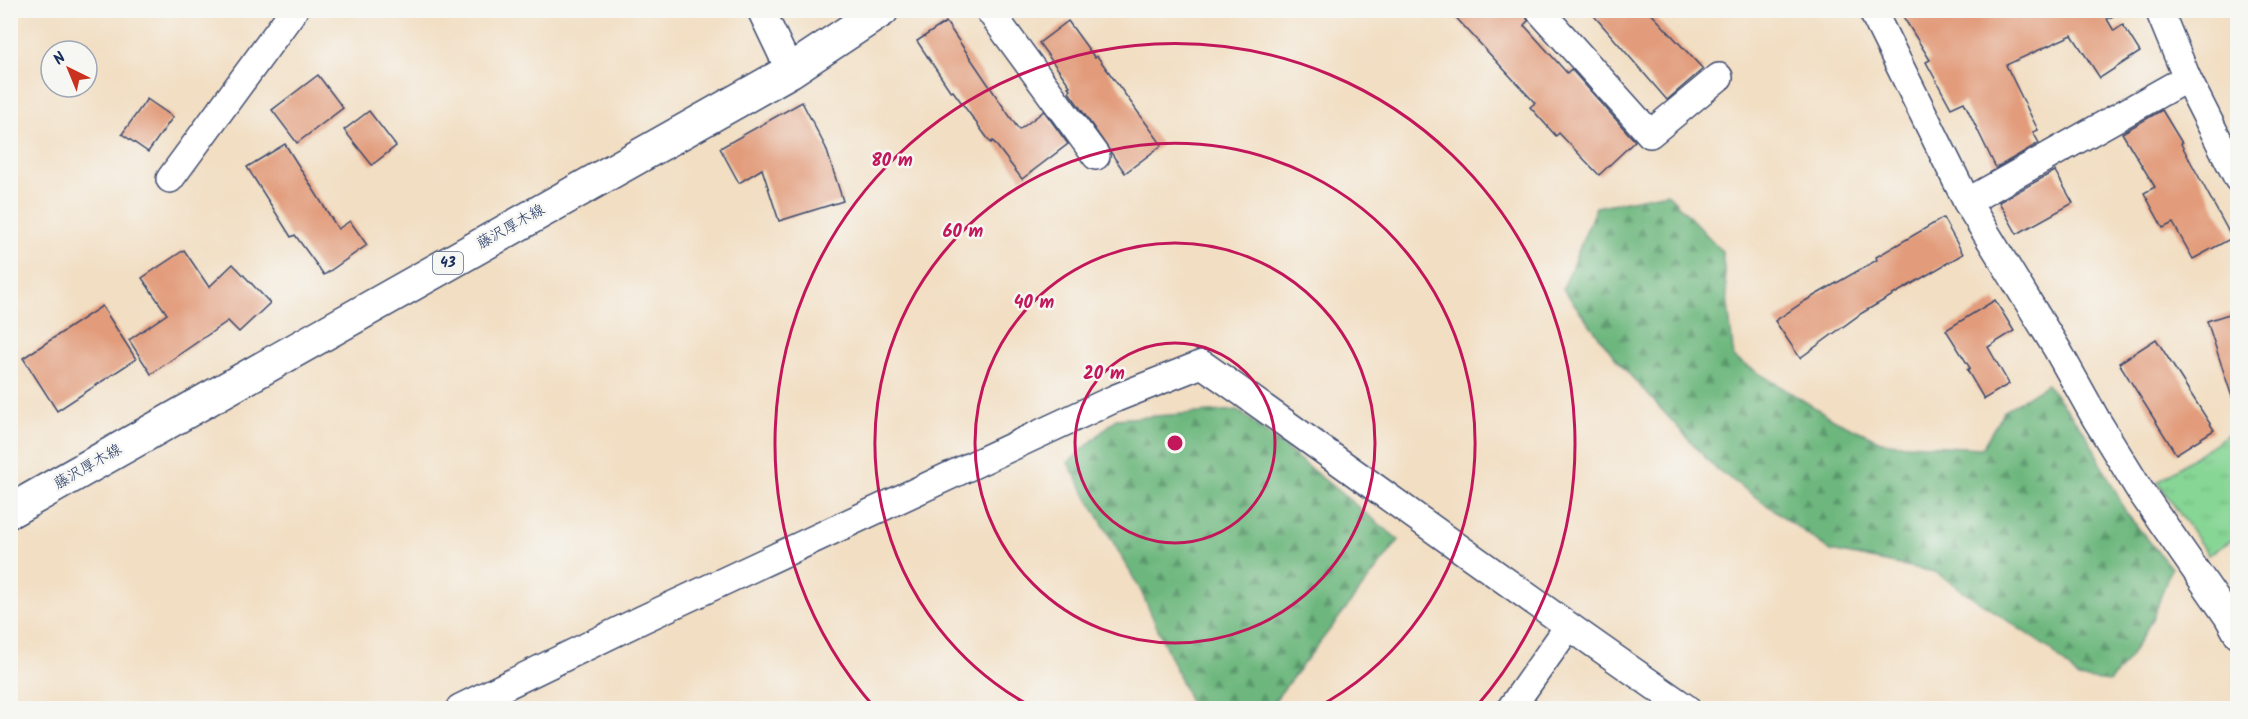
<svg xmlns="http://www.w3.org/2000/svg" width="2248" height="719" viewBox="0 0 2248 719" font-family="Kalam,'Klee One',sans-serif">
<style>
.grass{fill:url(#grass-tufts);stroke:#51827a;stroke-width:1.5}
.forest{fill:url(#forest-firs);stroke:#44736e;stroke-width:1.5}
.building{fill:#e29c7b}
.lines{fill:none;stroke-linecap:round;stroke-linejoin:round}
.minor-casing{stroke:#3b496d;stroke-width:30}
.primary-casing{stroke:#3b496d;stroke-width:36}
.minor{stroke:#fff;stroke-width:27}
.primary{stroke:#fff;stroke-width:33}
.ring{fill:none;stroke:#c2185b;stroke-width:3}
.labels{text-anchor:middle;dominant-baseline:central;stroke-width:5;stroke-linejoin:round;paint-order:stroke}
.shield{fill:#f6f6f2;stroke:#5d6b8a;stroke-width:1.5}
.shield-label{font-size:14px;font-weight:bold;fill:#1b2f5e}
.street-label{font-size:15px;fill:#1b2f5e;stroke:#f6f6f2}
.centre{fill:#c2185b;stroke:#f6f6f2;stroke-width:3}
.ring-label{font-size:18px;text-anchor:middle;font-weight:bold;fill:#c2185b;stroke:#f6f6f2;stroke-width:5;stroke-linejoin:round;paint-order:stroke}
</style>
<defs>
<pattern id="grass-tufts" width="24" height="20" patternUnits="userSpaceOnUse" patternTransform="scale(1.5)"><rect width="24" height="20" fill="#87d695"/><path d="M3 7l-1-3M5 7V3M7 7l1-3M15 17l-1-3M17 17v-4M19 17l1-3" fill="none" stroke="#74b883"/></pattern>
<pattern id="forest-firs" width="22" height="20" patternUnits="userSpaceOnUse" patternTransform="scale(1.5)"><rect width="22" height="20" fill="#6db77e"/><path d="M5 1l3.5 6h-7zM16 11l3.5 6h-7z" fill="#59956a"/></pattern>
</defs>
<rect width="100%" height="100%" fill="#f6f6f2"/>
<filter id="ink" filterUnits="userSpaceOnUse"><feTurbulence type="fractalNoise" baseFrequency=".0167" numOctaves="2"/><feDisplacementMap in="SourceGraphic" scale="12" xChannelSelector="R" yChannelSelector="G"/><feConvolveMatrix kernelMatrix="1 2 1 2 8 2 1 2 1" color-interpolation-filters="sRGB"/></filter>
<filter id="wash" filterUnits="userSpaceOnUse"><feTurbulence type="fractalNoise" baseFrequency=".008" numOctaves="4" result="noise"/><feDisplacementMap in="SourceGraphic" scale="24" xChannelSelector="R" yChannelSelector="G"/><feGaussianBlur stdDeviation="1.35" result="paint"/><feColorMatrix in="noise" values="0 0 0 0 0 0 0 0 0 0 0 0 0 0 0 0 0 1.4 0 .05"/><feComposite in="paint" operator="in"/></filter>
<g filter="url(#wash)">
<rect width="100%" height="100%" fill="#f2dec2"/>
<path class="grass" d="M 2228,434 L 2237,451 L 2237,537 L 2208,555 L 2158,482 Z"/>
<g class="forest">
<path d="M 1667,193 L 1722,251 L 1734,358 L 1835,420 L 1885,443 L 1982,448 L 2004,411 L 2047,384 L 2087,436 L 2127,514 L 2171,568 L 2153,618 L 2130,657 L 2109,682 L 2078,678 L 2051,650 L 1935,572 L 1831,551 L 1714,467 L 1619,363 L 1563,289 L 1596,207 Z"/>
<path d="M 1238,410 L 1399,540 L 1269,708 L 1195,708 L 1192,706 L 1141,591 L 1068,463 L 1116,419 Z"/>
</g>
<g id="blocks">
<g class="building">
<path d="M 1449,10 L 1524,10 L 1528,21 L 1524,25 L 1567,73 L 1571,69 L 1635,141 L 1599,175 L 1559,133 L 1556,136 L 1530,107 L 1535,103 Z"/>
<path d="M 1589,10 L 1648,10 L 1703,69 L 1667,100 Z"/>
<path d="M 1899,10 L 2125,10 L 2107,19 L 2114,31 L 2123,25 L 2140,52 L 2100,78 L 2072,35 L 2006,65 L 2038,130 L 2033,132 L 2039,143 L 1996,168 L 1964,102 L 1951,108 L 1926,62 L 1930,60 Z"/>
<path d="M 1068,21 L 1095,58 L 1097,56 L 1162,145 L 1125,173 L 1069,92 L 1071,90 L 1068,87 L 1070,86 L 1039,43 Z"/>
<path d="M 946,22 L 1019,130 L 1044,111 L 1068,144 L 1022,179 L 993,141 L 991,143 L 953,91 L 951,92 L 917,41 Z"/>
<path d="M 318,75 L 343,108 L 297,143 L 272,110 Z"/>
<path d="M 147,99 L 173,117 L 148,152 L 122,134 Z"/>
<path d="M 802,102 L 826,148 L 843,201 L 779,221 L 762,169 L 739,183 L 720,148 Z"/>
<path d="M 2162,110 L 2182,143 L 2181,144 L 2232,238 L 2193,259 L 2173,223 L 2163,228 L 2144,193 L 2155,187 L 2122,133 Z"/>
<path d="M 369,111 L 396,146 L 372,165 L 344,130 Z"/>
<path d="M 285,144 L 338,229 L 350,221 L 367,245 L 324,275 L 295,235 L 291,237 L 247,167 Z"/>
<path d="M 2055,171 L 2073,203 L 2017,234 L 1999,202 Z"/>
<path d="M 1943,218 L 1963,254 L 1862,313 L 1800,358 L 1775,321 L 1805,301 L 1877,260 L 1876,257 Z"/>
<path d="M 184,250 L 209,287 L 233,264 L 270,303 L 239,332 L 228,321 L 151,374 L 129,340 L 167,314 L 142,278 Z"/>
<path d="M 1995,300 L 2014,331 L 1988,347 L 2009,384 L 1984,399 L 1967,370 L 1970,368 L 1946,330 Z"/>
<path d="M 102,306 L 136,359 L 57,411 L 23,358 Z"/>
<path d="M 2238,311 L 2238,396 L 2232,397 L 2207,321 Z"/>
<path d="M 2156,339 L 2214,430 L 2176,454 L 2119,363 Z"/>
</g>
</g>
</g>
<g filter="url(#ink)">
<use href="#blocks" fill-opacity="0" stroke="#3b496d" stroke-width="1.5"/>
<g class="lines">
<defs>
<g id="minor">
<path d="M 761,10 L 790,71"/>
<path d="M 989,10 L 1096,156"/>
<path d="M 1539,10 L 1650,134 L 1719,77"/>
<path d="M 1872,10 L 1967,202 L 2057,349 L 2096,419 L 2139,489 L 2228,617 L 2238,635"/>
<path d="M 2159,10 L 2187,78 L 2238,179"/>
<path d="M 170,179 L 294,10"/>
<path d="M 1967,202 L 2187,78"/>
<path d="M 460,708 L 641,620 L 1116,398 L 1202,364 C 1364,478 1523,596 1686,708"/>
<path d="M 1511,708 L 1568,627"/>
</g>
<path id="primary" d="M 10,511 L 790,71 L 882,10"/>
</defs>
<use href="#minor" class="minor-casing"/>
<use href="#primary" class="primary-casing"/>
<use href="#minor" class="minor"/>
<use href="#primary" class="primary"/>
</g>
</g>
<g class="ring">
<circle cx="1175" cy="443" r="100"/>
<circle cx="1175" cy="443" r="200"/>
<path d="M1034 708A300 300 0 1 1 1316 708"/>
<path d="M875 708A400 400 0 1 1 1475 708"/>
</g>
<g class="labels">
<rect class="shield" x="433" y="252" width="30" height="22" rx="4.5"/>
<g class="shield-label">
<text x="448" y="263">43</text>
</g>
<g class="street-label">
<text transform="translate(511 227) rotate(-29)">藤沢厚木線</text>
<text transform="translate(88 467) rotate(-30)">藤沢厚木線</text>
</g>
</g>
<circle cx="1175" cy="443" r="9" class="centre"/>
<g class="ring-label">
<text x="892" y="166">80 m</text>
<text x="963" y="237">60 m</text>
<text x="1034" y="308">40 m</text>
<text x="1104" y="379">20 m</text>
</g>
<rect width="2248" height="719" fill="none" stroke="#f6f6f2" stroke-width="36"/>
<g transform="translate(69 69) rotate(317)"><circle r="28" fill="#f6f6f2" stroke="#9ea6b7" stroke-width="1.5"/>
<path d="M0-4.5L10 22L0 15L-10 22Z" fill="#c8321e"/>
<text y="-9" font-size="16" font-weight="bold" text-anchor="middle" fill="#1b2f5e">N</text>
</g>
</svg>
